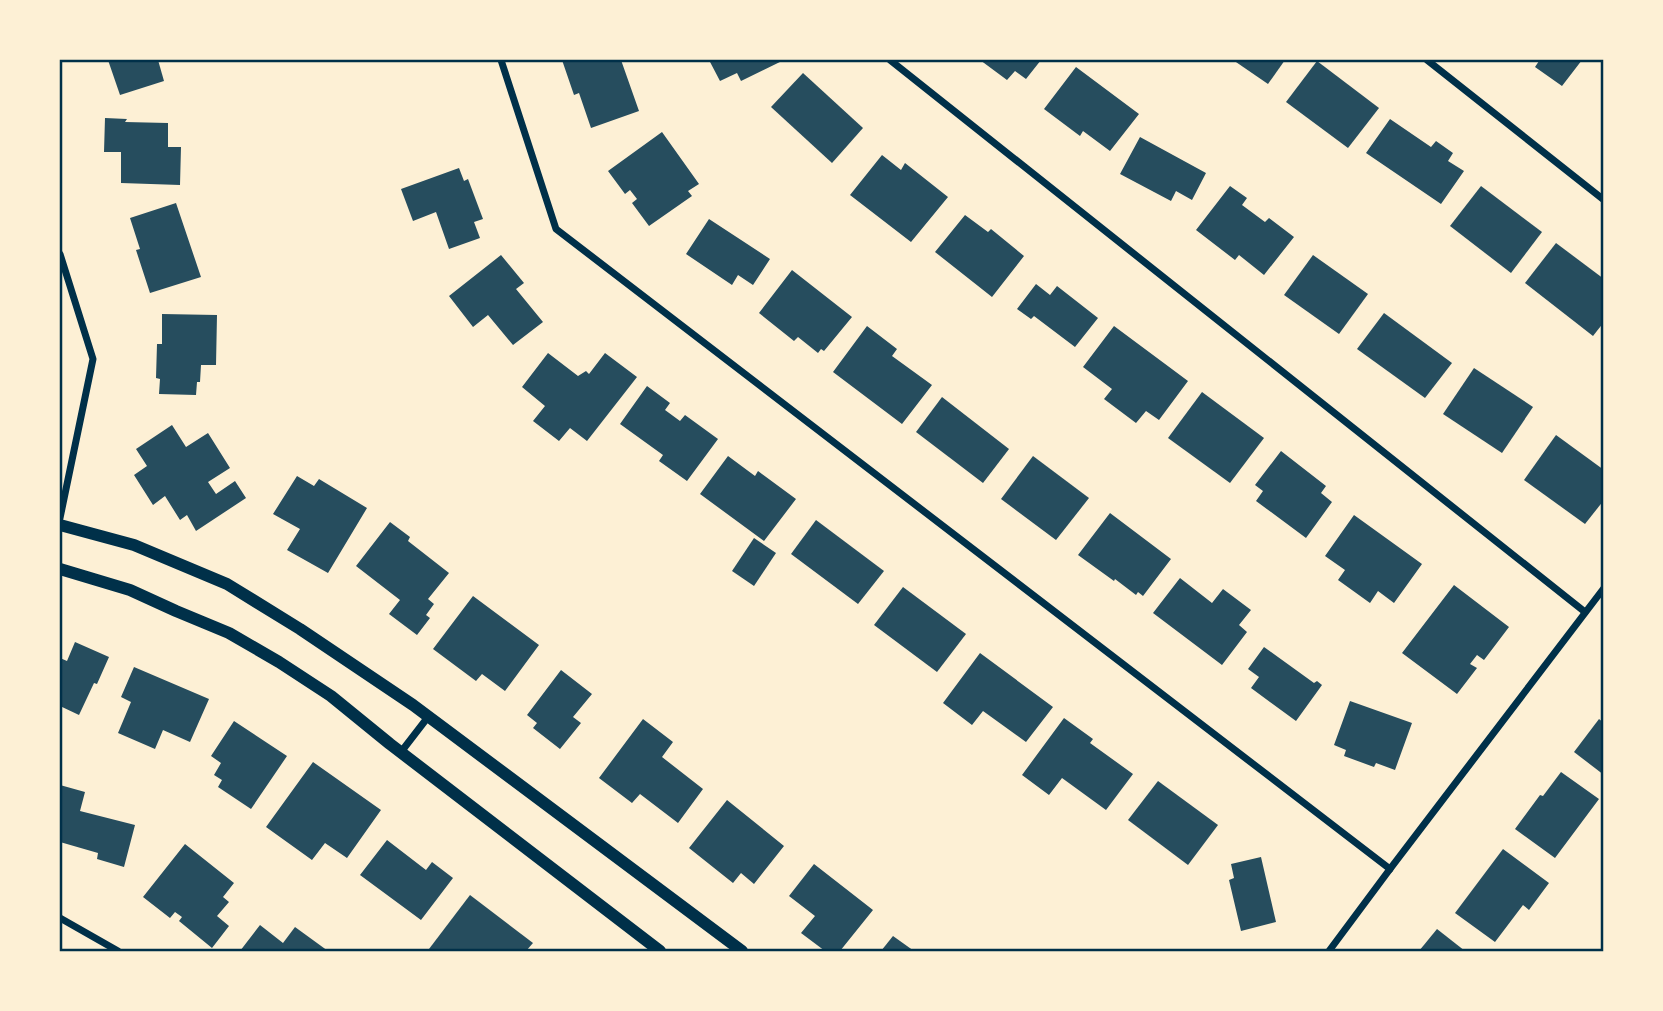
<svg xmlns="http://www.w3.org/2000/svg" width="1663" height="1011" viewBox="0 0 1663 1011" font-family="Montserrat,sans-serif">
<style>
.building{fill:#264d5e}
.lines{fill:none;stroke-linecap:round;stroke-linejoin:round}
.minor{stroke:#003049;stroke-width:7}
.tertiary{stroke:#003049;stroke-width:12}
.neatline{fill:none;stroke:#003049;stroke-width:2.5}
</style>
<rect width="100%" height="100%" fill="#fdf0d5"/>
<g class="building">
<path d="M 108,60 L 158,60 L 164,81 L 120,95 Z"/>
<path d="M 562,60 L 621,60 L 639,111 L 591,128 L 579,93 L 574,95 Z"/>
<path d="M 709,60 L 784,60 L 741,81 L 737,73 L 720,81 Z"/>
<path d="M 980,60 L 1041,60 L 1026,79 L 1015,71 L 1007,80 Z"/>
<path d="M 1233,60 L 1285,60 L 1268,84 Z"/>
<path d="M 1537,60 L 1582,60 L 1562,86 L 1535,67 L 1539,61 Z"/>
<path d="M 1317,61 L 1379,108 L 1348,148 L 1286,102 Z"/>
<path d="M 1076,67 L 1139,114 L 1110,151 L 1083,131 L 1080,136 L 1044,109 Z"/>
<path d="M 803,73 L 863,128 L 832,163 L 771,107 Z"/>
<path d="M 105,118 L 127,119 L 125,122 L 168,123 L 168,147 L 181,147 L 180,185 L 121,183 L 121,152 L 104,152 Z"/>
<path d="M 1390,119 L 1431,147 L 1436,141 L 1453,153 L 1448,161 L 1464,171 L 1441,204 L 1366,153 Z"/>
<path d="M 662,132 L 699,184 L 688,191 L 692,196 L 649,226 L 632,203 L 637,199 L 630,190 L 625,194 L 608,171 Z"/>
<path d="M 1140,137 L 1206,173 L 1192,200 L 1176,191 L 1171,201 L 1120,174 Z"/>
<path d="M 882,155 L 901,170 L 905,163 L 948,197 L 911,242 L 850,195 Z"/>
<path d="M 459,168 L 464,181 L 468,179 L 483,219 L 474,222 L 480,238 L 449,249 L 436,212 L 413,221 L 401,189 Z"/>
<path d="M 1230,186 L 1247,198 L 1242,205 L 1265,222 L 1269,218 L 1294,237 L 1264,275 L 1239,255 L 1235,260 L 1196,230 Z"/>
<path d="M 1481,186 L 1542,232 L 1511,273 L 1450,226 Z"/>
<path d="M 176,203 L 201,277 L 150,293 L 136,250 L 140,249 L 130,218 Z"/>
<path d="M 965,215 L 988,232 L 991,229 L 1024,256 L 992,297 L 935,252 Z"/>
<path d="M 709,219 L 770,259 L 753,285 L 738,275 L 732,285 L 686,254 Z"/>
<path d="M 1556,243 L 1604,279 L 1604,322 L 1593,336 L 1525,283 Z"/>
<path d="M 501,255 L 524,283 L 516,289 L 543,322 L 513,345 L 488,315 L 473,327 L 449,296 Z"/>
<path d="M 1313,255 L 1368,294 L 1339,334 L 1284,295 Z"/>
<path d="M 792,270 L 852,317 L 824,351 L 821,349 L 818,353 L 798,337 L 794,341 L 759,313 Z"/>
<path d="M 1036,284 L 1050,295 L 1057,286 L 1098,318 L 1075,347 L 1034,316 L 1031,319 L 1017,309 Z"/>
<path d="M 1384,313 L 1452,363 L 1425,398 L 1357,349 Z"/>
<path d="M 162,314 L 217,315 L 216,365 L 201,365 L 200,382 L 197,382 L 196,395 L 159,394 L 160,379 L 156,378 L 157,344 L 162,344 Z"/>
<path d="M 867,326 L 897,349 L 892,356 L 932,385 L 902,424 L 833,372 Z"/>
<path d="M 1114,326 L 1188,381 L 1159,420 L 1146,411 L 1136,423 L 1104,399 L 1112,389 L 1083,367 Z"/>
<path d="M 548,353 L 578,376 L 586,371 L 589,374 L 605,353 L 637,377 L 587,441 L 570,428 L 559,441 L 533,421 L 545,406 L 522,387 Z"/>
<path d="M 1474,368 L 1533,407 L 1502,453 L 1443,414 Z"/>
<path d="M 647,386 L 670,403 L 665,410 L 680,421 L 685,415 L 718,439 L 687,481 L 659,461 L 663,455 L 620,424 Z"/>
<path d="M 1202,392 L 1264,438 L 1230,483 L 1168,438 Z"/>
<path d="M 942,397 L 1009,449 L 983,483 L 916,432 Z"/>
<path d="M 172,425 L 186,447 L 208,433 L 230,468 L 208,482 L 216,494 L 235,481 L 246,498 L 196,531 L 187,515 L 180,520 L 165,496 L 153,505 L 134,475 L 147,466 L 136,449 Z"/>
<path d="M 1556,435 L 1604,470 L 1604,500 L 1585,524 L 1524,480 Z"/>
<path d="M 1281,451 L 1326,486 L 1321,493 L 1332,502 L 1306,538 L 1256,501 L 1263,491 L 1255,485 Z"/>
<path d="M 728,456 L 755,476 L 758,471 L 796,499 L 764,541 L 700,494 Z"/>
<path d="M 1033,456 L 1089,498 L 1056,540 L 1001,499 Z"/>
<path d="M 297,476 L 314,486 L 319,479 L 367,508 L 328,573 L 287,550 L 300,529 L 273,514 Z"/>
<path d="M 1110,513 L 1171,559 L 1143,596 L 1138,592 L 1136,595 L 1115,579 L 1114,581 L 1078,555 Z"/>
<path d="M 1354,515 L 1422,564 L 1394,603 L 1378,591 L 1370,603 L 1338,580 L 1345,570 L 1325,556 Z"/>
<path d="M 816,520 L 884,571 L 858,604 L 791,554 Z"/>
<path d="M 390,522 L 410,537 L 408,541 L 449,573 L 428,599 L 434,604 L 426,615 L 430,618 L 417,635 L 389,614 L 400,600 L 356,566 Z"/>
<path d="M 754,538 L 776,553 L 754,586 L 732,571 Z"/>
<path d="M 1180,578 L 1212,603 L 1223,589 L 1251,610 L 1239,625 L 1247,632 L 1222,665 L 1153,613 Z"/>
<path d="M 1454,585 L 1509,627 L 1484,660 L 1477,655 L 1470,664 L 1477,668 L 1457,694 L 1402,653 Z"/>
<path d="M 903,587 L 966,634 L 937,672 L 874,625 Z"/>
<path d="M 473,596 L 539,645 L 505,691 L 482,674 L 476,681 L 433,649 Z"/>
<path d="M 75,642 L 109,657 L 97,684 L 94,683 L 79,715 L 60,706 L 60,658 L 67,661 Z"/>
<path d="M 1264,647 L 1314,683 L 1317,681 L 1322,685 L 1296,721 L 1251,688 L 1259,677 L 1248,669 Z"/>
<path d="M 980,653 L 1053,707 L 1026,742 L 983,711 L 972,725 L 943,703 Z"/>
<path d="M 134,667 L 209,699 L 190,742 L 163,730 L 155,749 L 118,733 L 131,702 L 121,697 Z"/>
<path d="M 561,670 L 592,694 L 573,717 L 581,723 L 560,749 L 533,728 L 537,723 L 527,715 Z"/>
<path d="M 1350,701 L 1412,723 L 1395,770 L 1376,763 L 1374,767 L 1344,756 L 1346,750 L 1334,745 Z"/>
<path d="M 1064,718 L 1093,739 L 1090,743 L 1133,774 L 1106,810 L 1062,778 L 1049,795 L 1022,775 Z"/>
<path d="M 643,719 L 673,742 L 662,757 L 703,789 L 678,823 L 640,794 L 632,803 L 599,778 Z"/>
<path d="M 1599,719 L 1604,723 L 1604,775 L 1574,752 Z"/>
<path d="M 234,721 L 287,756 L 251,809 L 218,787 L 222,780 L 214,775 L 221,763 L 211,756 Z"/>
<path d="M 313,762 L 381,810 L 347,858 L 325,843 L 312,860 L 266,827 Z"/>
<path d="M 1561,772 L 1599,799 L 1555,858 L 1515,829 L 1540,795 L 1543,796 Z"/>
<path d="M 1158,781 L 1218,825 L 1188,865 L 1128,820 Z"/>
<path d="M 60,785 L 85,792 L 80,811 L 135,825 L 124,867 L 97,859 L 98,853 L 60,842 Z"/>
<path d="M 727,800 L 784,846 L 754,884 L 741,873 L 733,883 L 689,848 Z"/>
<path d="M 387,840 L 426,870 L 432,862 L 453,878 L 421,920 L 360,875 Z"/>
<path d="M 185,844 L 234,883 L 223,897 L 229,902 L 217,916 L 229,926 L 212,948 L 179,921 L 182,917 L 175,912 L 170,918 L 143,897 Z"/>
<path d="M 1503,849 L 1549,883 L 1529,910 L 1523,905 L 1495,942 L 1455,913 Z"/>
<path d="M 1261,857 L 1276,922 L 1241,931 L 1229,880 L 1234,878 L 1231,864 Z"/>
<path d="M 814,864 L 873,910 L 840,951 L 825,951 L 801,933 L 815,916 L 789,896 Z"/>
<path d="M 470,895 L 533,943 L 526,951 L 432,951 L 429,949 Z"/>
<path d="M 260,925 L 283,943 L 295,927 L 328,951 L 240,951 Z"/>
<path d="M 1437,929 L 1465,951 L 1419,951 Z"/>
<path d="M 893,936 L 914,951 L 881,951 Z"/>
</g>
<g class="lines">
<g class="minor">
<path d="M 501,60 L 556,229 L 1390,869"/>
<path d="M 890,60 L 1585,612"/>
<path d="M 1427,60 L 1604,200"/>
<path d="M 60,254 L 93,359 L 60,518"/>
<path d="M 401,752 L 428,717"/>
<path d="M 60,918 L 118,951"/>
<path d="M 1329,951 L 1390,869 L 1604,588"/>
</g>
<g class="tertiary">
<path d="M 60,525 L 134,545 L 227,584 L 300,629 L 413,705 L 742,951"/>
<path d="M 60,569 L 130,590 L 176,611 L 229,633 L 279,662 L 331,696 L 390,744 L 660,951"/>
</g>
</g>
<rect width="1663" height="1011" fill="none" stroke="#fdf0d5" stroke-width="122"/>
<rect x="61" y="61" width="1541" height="889" class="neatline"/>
</svg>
